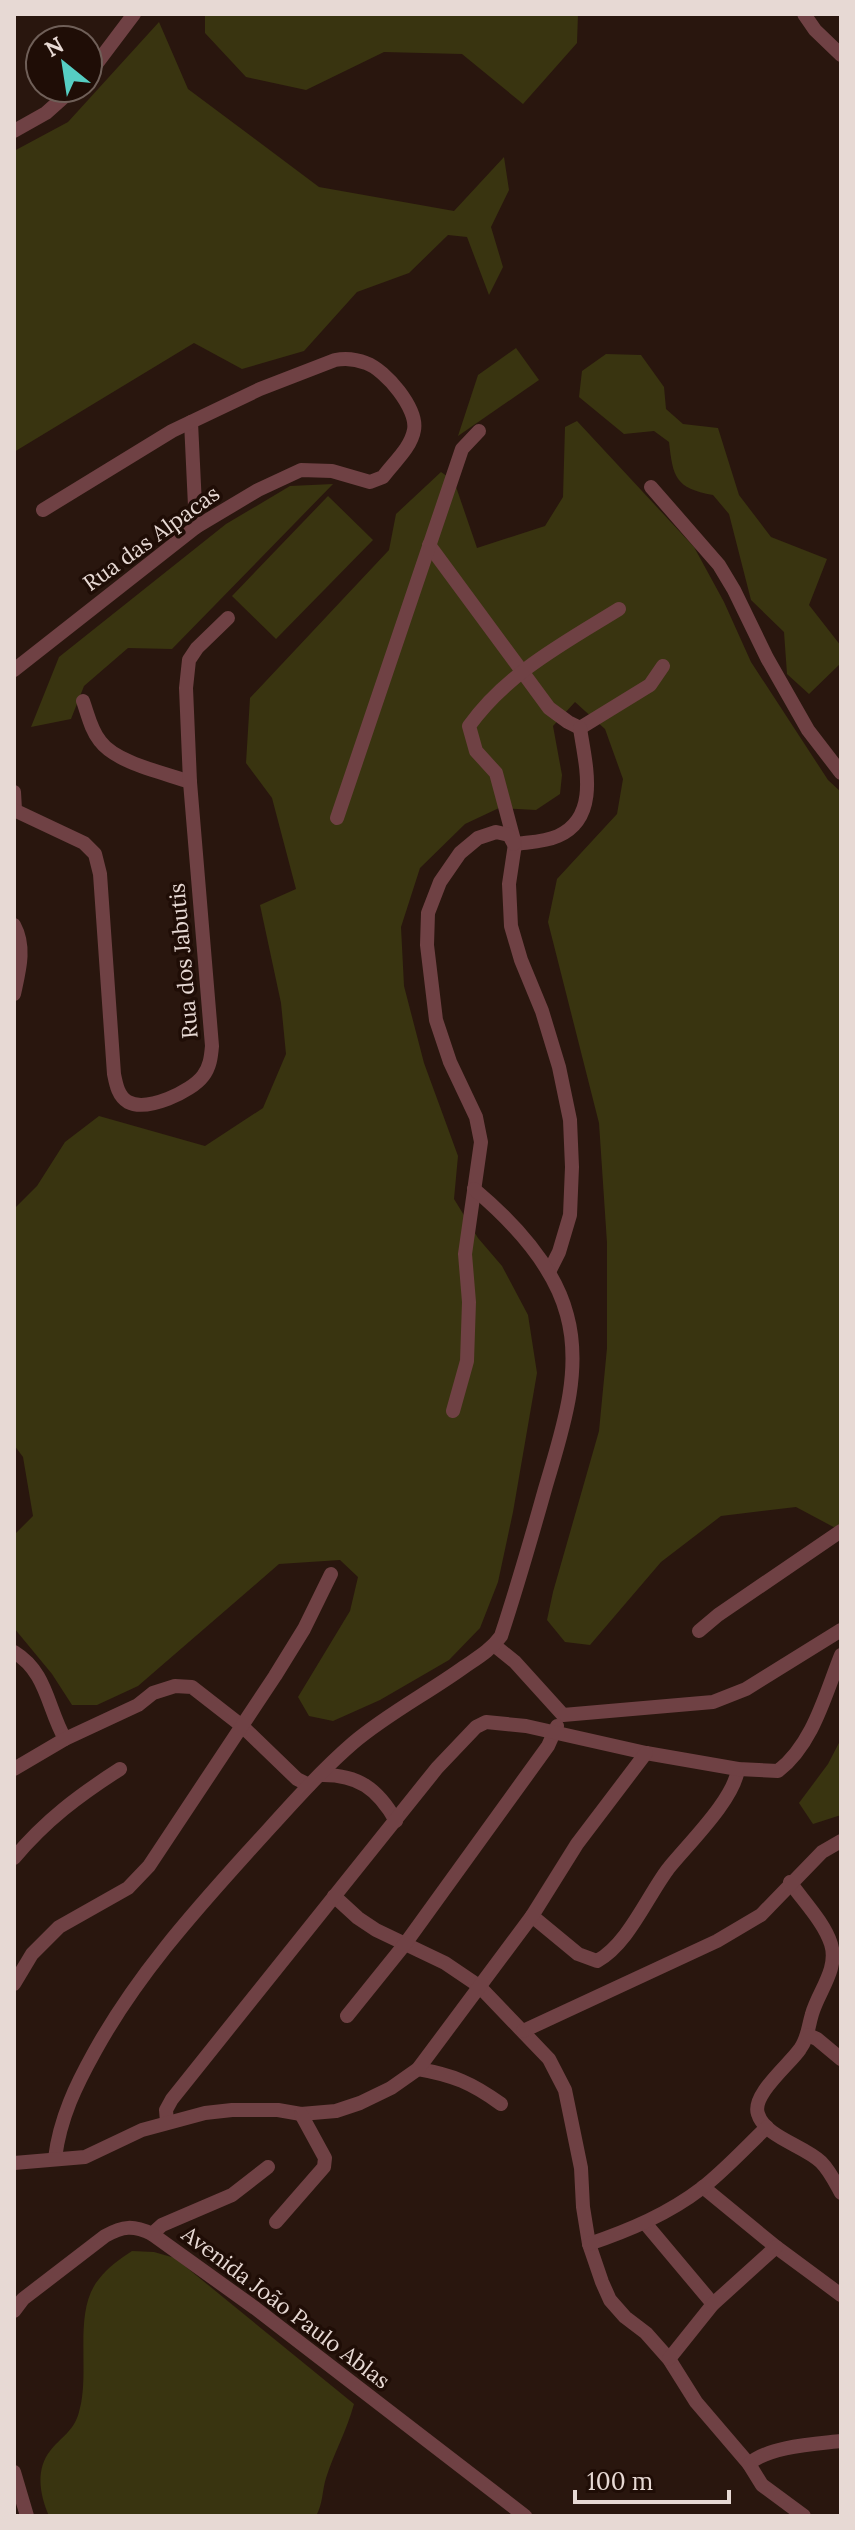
<svg xmlns="http://www.w3.org/2000/svg" width="855" height="2530" viewBox="0 0 855 2530" font-family="Lora,serif">
<style>
.green{fill:#393410}
.lines{fill:none;stroke-linecap:round;stroke-linejoin:round}
.minor{stroke:#6f4144;stroke-width:14}
.labels{text-anchor:middle;dominant-baseline:central;stroke-width:7;stroke-linejoin:round;paint-order:stroke}
.street-label{font-size:22px;fill:#e7d9d4;stroke:#1f0d06}
</style>
<rect width="100%" height="100%" fill="#29160e"/>
<g class="green">
<path d="M 205,14 L 578,14 L 577,43 L 523,104 L 462,54 L 384,52 L 306,90 L 246,77 L 205,33 Z"/>
<path d="M 159,22 L 188,89 L 319,187 L 454,211 L 504,157 L 509,190 L 491,227 L 503,267 L 489,295 L 467,237 L 448,235 L 409,273 L 357,292 L 304,351 L 242,369 L 194,343 L 14,452 L 14,151 L 68,122 Z"/>
<path d="M 516,348 L 539,380 L 458,436 L 478,375 Z"/>
<path d="M 606,354 L 641,355 L 664,387 L 666,409 L 683,424 L 718,428 L 739,495 L 771,537 L 827,559 L 809,605 L 841,646 L 841,663 L 809,694 L 787,674 L 784,632 L 751,600 L 729,514 L 713,495 C 675,488 673,477 669,442 L 654,431 L 624,434 L 579,397 L 582,371 Z"/>
<path d="M 577,421 L 694,547 L 724,602 L 751,662 L 828,780 L 841,792 L 841,1531 L 796,1507 L 721,1516 L 661,1562 L 590,1645 L 565,1642 L 547,1620 L 553,1592 L 599,1431 L 607,1348 L 607,1243 L 599,1123 L 548,922 L 557,879 L 617,814 L 623,779 L 605,729 L 575,702 L 553,726 L 562,775 L 560,794 L 536,810 L 499,808 L 465,824 L 420,868 L 401,927 L 404,986 L 424,1063 L 458,1156 L 454,1199 L 478,1238 L 502,1266 L 528,1315 L 537,1373 L 513,1512 L 498,1582 L 480,1628 L 449,1660 L 380,1700 L 333,1721 L 309,1716 L 298,1697 L 350,1611 L 358,1577 L 340,1560 L 279,1564 L 138,1686 L 97,1705 L 72,1705 L 52,1674 L 14,1628 L 14,1535 L 33,1516 L 23,1457 L 14,1445 L 14,1209 L 37,1186 L 65,1142 L 99,1116 L 205,1146 L 263,1108 L 286,1054 L 281,1003 L 260,905 L 296,889 L 272,798 L 246,763 L 250,698 L 389,550 L 396,514 L 441,472 L 454,481 L 477,548 L 545,526 L 563,497 L 565,427 Z"/>
<path d="M 333,484 L 172,649 L 128,648 L 84,686 L 71,719 L 31,727 L 59,657 L 226,524 L 290,486 Z"/>
<path d="M 328,496 L 373,540 L 276,639 L 232,596 Z"/>
<path d="M 841,1739 L 841,1815 L 813,1824 L 799,1803 L 828,1764 Z"/>
<path d="M 132,2251 L 154,2252 L 175,2258 L 354,2404 C 347,2430 334,2453 326,2478 C 322,2491 323,2504 316,2516 L 49,2516 C 40,2496 35,2470 50,2451 C 61,2437 74,2431 79,2412 C 91,2372 72,2311 99,2279 C 108,2267 120,2259 132,2251 Z"/>
</g>
<g class="lines">
<g class="minor">
<path d="M 804,14 L 815,30 L 841,55"/>
<path d="M 88,75 L 134,14"/>
<path d="M 14,131 L 46,113 L 74,88"/>
<path d="M 191,422 L 196,527"/>
<path d="M 651,487 L 719,565 L 734,590 L 767,658 L 808,730 L 841,773"/>
<path d="M 429,545 L 549,708 L 568,722 L 580,728 L 650,685 L 663,666"/>
<path d="M 14,670 L 196,527 L 258,490 L 301,470 L 332,471 L 370,482 L 383,477 C 393,463 411,448 414,430 C 418,409 386,370 366,363 C 356,359 345,358 335,360 L 260,389 L 172,431 L 43,510"/>
<path d="M 83,701 C 88,715 91,730 100,741 C 116,763 165,773 190,782"/>
<path d="M 14,792 L 15,810"/>
<path d="M 14,810 L 84,843 L 95,854 L 100,874 L 114,1074 C 116,1084 118,1096 128,1102 C 147,1112 191,1092 203,1076 C 210,1067 211,1057 212,1046 L 190,782 L 186,688 L 189,660 L 197,648 L 228,618"/>
<path d="M 337,818 L 462,449 L 479,431"/>
<path d="M 515,844 C 529,842 545,842 558,836 C 601,817 585,763 580,728"/>
<path d="M 14,925 C 26,947 19,971 14,994"/>
<path d="M 549,1272 L 559,1252 L 570,1215 L 572,1167 L 570,1120 L 559,1067 L 542,1011 L 521,960 L 511,926 L 509,884 L 515,844 L 496,773 L 476,751 L 469,726 C 507,673 564,643 619,609"/>
<path d="M 453,1411 L 467,1361 L 469,1302 L 465,1254 L 481,1142 L 476,1117 L 450,1062 L 436,1020 L 427,945 L 428,913 L 440,882 L 460,853 L 478,838 L 496,832 L 509,835 L 514,844"/>
<path d="M 699,1631 L 718,1615 L 841,1531"/>
<path d="M 494,1645 L 515,1662 L 563,1715 L 713,1702 L 746,1689 L 841,1630"/>
<path d="M 14,1652 C 47,1672 47,1707 65,1739"/>
<path d="M 14,1769 L 65,1739 L 138,1705 L 153,1693 L 175,1686 L 192,1687 L 242,1726 L 297,1779 L 309,1785"/>
<path d="M 320,1775 C 358,1774 378,1789 396,1821"/>
<path d="M 14,1858 C 46,1820 78,1796 120,1769"/>
<path d="M 790,1882 C 803,1901 824,1922 831,1944 C 839,1969 818,1992 812,2014 C 808,2027 808,2038 800,2049 C 790,2064 751,2095 758,2114 C 765,2137 805,2146 821,2162 C 830,2171 835,2182 841,2193"/>
<path d="M 334,1896 L 358,1918 L 376,1930 L 445,1963 L 479,1986 L 549,2059 L 565,2090 L 581,2168 L 583,2207 L 589,2244 L 602,2282 L 610,2300 L 625,2317 L 646,2333 L 669,2359 L 696,2402 L 749,2464"/>
<path d="M 532,1916 L 578,1954 L 597,1961 C 628,1944 647,1897 668,1869 C 688,1844 734,1800 738,1769"/>
<path d="M 14,1984 L 32,1954 L 59,1927 L 128,1888 L 149,1866 L 275,1676 L 304,1629 L 331,1574"/>
<path d="M 347,2016 L 405,1944 L 548,1746 L 557,1726"/>
<path d="M 523,2031 L 717,1941 L 761,1915 L 822,1852 L 841,1841"/>
<path d="M 808,2035 L 817,2039 L 841,2059"/>
<path d="M 418,2069 C 453,2075 472,2083 501,2104"/>
<path d="M 167,2122 L 166,2110 L 172,2099 L 437,1768 L 476,1727 L 486,1722 L 526,1726 L 646,1753 L 738,1769 L 778,1771 C 813,1744 825,1695 841,1655"/>
<path d="M 55,2158 C 60,2118 76,2085 95,2051 C 136,1977 191,1915 247,1853 C 282,1815 315,1776 353,1743 C 387,1714 428,1693 464,1667 C 477,1658 491,1650 501,1636 C 517,1587 531,1539 545,1489 C 561,1434 583,1373 567,1315 C 554,1265 512,1221 474,1189"/>
<path d="M 14,2163 L 85,2157 L 142,2130 L 205,2113 L 232,2110 L 278,2110 L 301,2114 L 336,2111 L 360,2103 L 391,2088 L 418,2069 L 532,1916 L 577,1844 L 646,1753"/>
<path d="M 703,2187 L 776,2247 L 841,2295"/>
<path d="M 276,2222 L 324,2167 L 325,2158 L 301,2114"/>
<path d="M 645,2223 L 713,2304"/>
<path d="M 152,2234 L 162,2225 L 232,2195 L 268,2167"/>
<path d="M 589,2244 C 630,2230 668,2214 702,2188 C 725,2170 746,2147 767,2127"/>
<path d="M 14,2311 L 23,2299 L 105,2236 C 123,2226 133,2225 152,2234 L 255,2308 L 525,2516"/>
<path d="M 669,2359 L 713,2304 L 776,2247"/>
<path d="M 14,2472 L 27,2516"/>
<path d="M 804,2516 L 762,2485 L 749,2464 C 769,2446 815,2444 841,2441"/>
</g>
</g>
<g class="labels">
<g class="street-label">
<text transform="translate(151 538) rotate(-36)">Rua das Alpacas</text>
<text transform="translate(183 961) rotate(-95)">Rua dos Jabutis</text>
<text transform="translate(286 2307) rotate(37)">Avenida João Paulo Ablas</text>
</g>
</g>
<rect width="855" height="2530" fill="none" stroke="#e7d9d4" stroke-width="32"/>
<g transform="translate(64 64) rotate(330)"><circle r="38" fill="#1f0d06" stroke="#6f5f58" stroke-width="2"/>
<path d="M0-6L14 30L0 20L-14 30Z" fill="#56cec3"/>
<text y="-12" font-size="22" font-weight="bold" text-anchor="middle" fill="#e7d9d4">N</text>
</g>
<path d="M575 2490v12h154v-12" fill="none" stroke="#e7d9d4" stroke-width="4"/>
<text x="587" y="2490" font-size="24" fill="#e7d9d4" stroke="#1f0d06" stroke-width="6" paint-order="stroke">100 m</text>
</svg>
